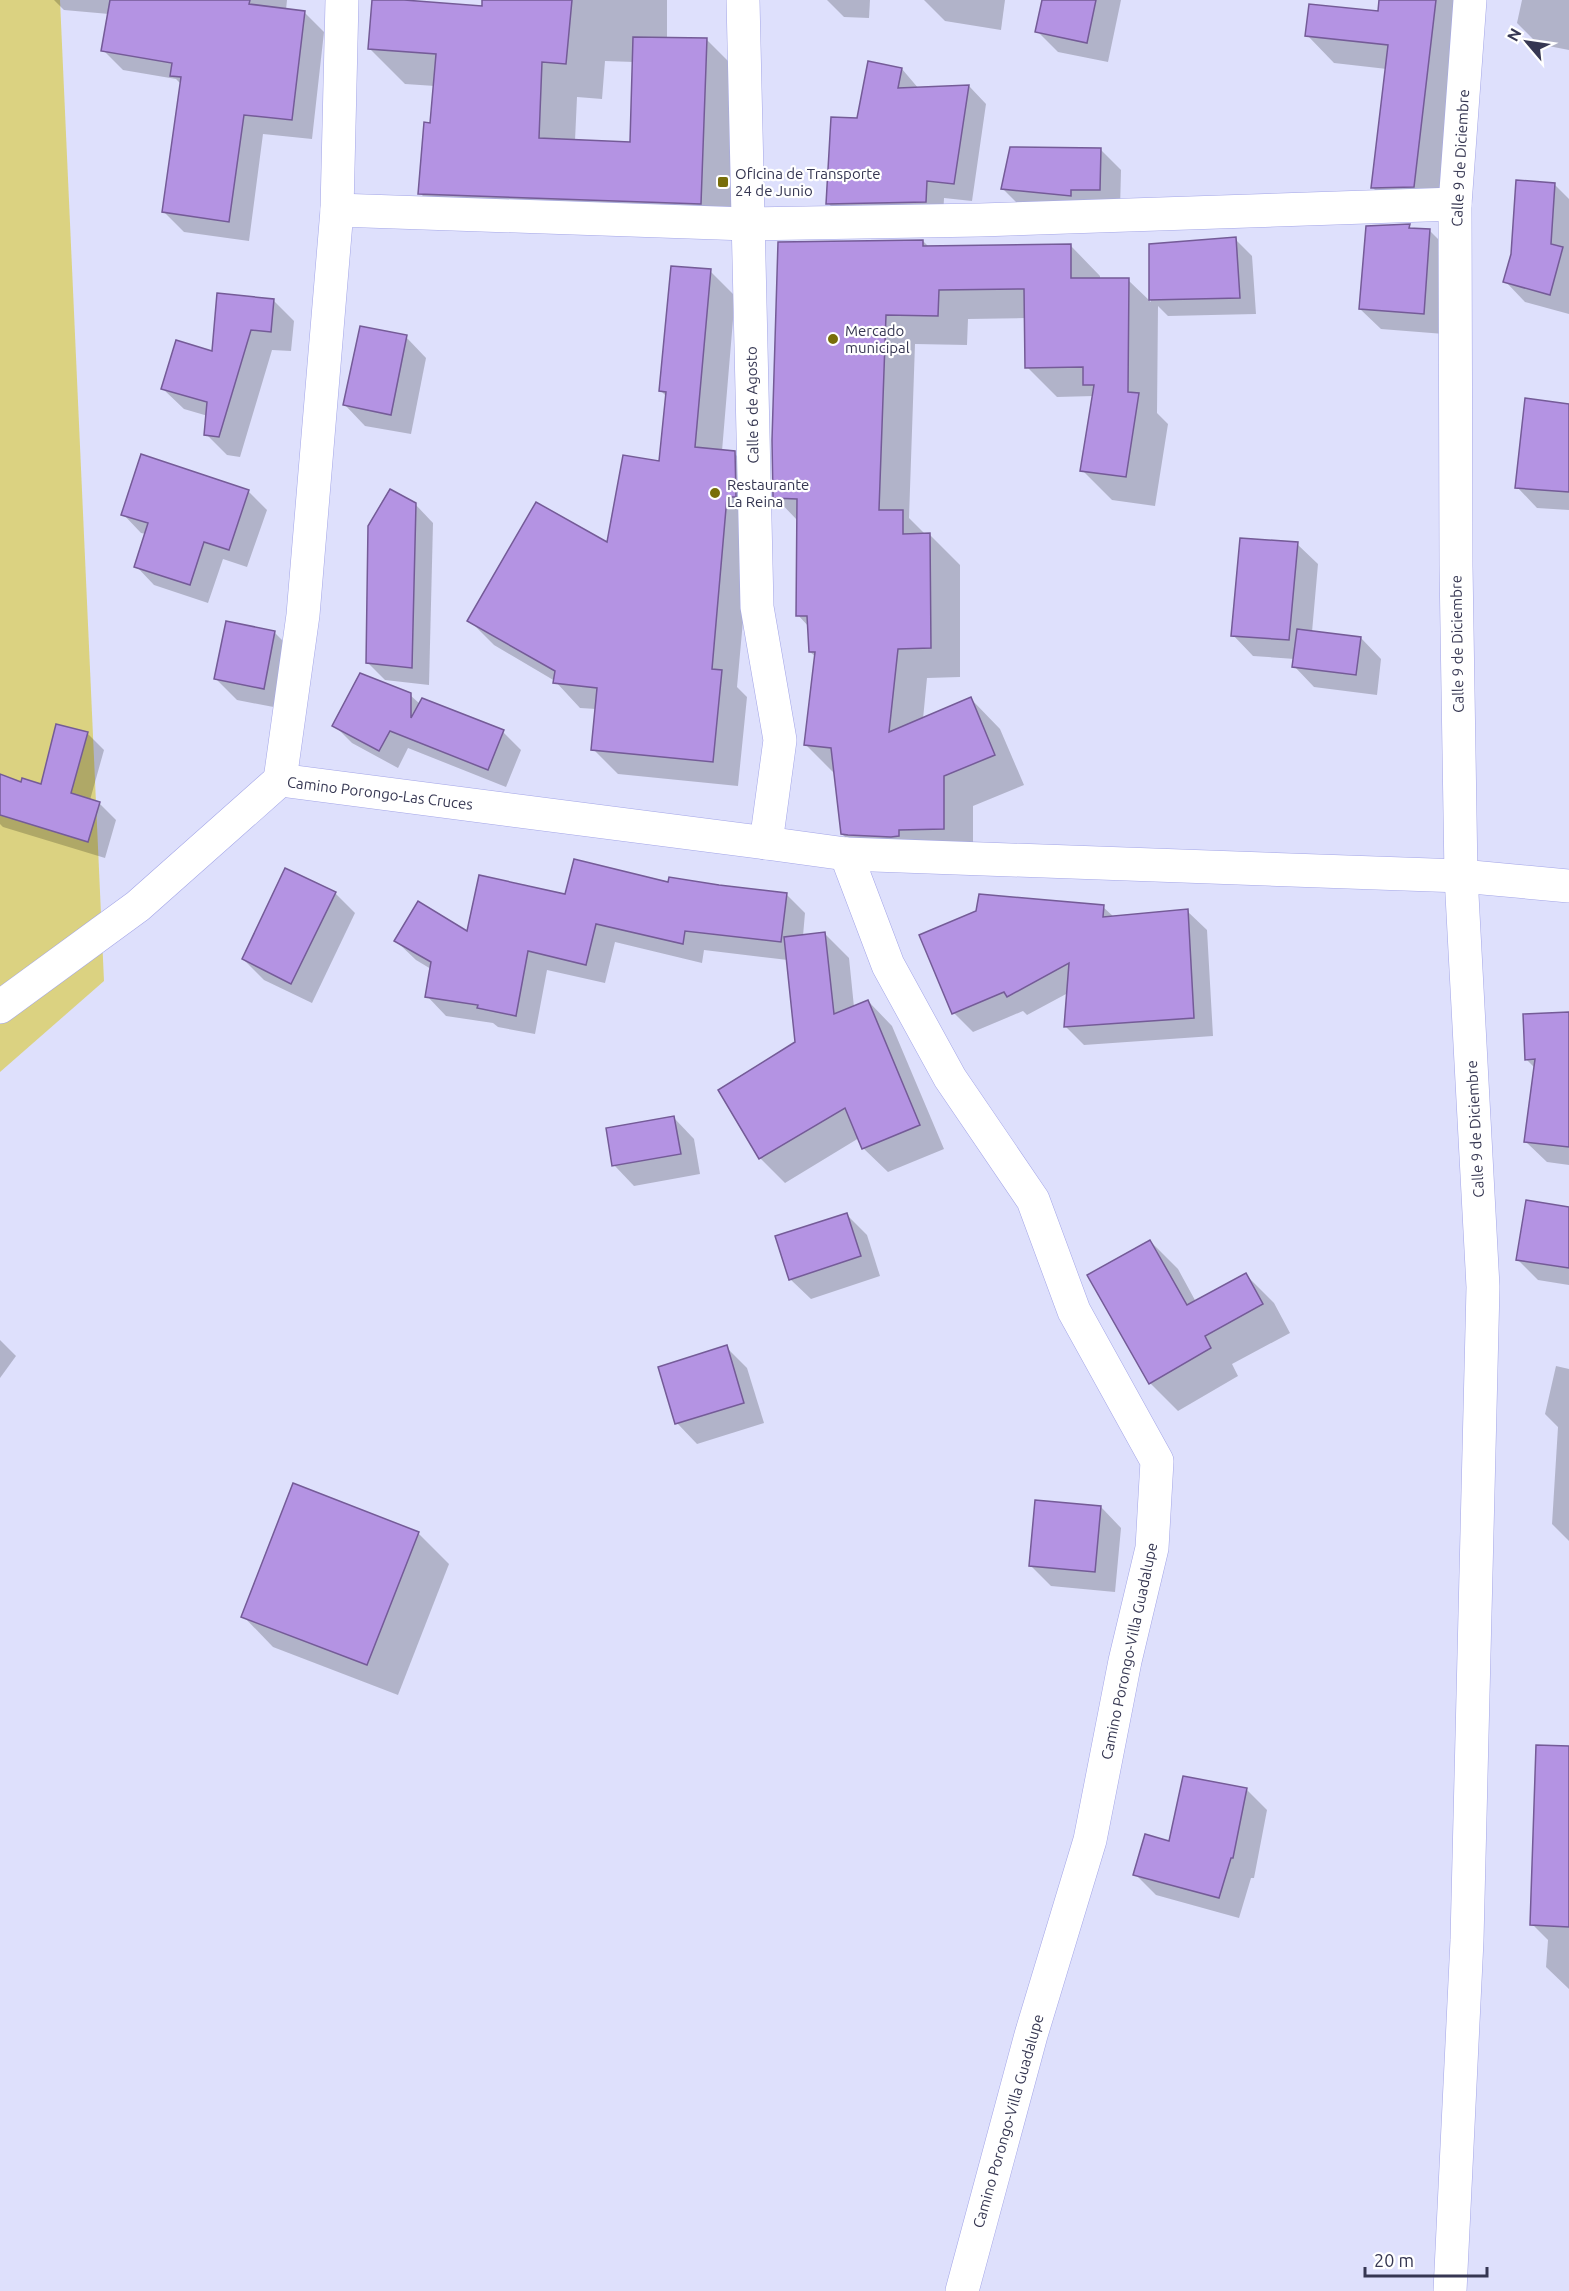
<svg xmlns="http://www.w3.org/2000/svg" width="1569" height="2291" viewBox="0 0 1569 2291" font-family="Ubuntu,sans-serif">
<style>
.green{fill:#dbd281}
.shadow{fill:#0003;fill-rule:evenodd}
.building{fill:#b493e3;stroke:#745b97;stroke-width:1.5}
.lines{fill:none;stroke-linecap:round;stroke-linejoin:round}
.minor-casing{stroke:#a3a5e7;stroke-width:34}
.tertiary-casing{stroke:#a3a5e7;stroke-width:34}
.secondary-casing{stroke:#a3a5e7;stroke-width:34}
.minor{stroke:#fff;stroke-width:33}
.tertiary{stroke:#fff;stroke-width:33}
.secondary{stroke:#fff;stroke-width:33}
.poi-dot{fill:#786e0a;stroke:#fff;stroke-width:2}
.labels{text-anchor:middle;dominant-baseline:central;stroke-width:4.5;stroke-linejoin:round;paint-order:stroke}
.street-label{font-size:15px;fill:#363752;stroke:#fff}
.poi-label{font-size:15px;fill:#363752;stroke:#fff;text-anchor:start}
</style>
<rect width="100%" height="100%" fill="#dee0fc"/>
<path class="green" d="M 0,0 L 60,0 L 104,981 L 0,1072 Z"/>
<g class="shadow">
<path d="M 54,0 L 287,0 L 286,10 L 304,12 L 324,32 L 312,139 L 263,134 L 249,241 L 184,232 L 164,212 L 182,85 L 176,79 L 123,70 L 103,50 L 109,14 L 64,10 Z"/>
<path d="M 373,0 L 483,7 L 484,0 L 667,0 L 667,39 L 707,40 L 742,75 L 736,239 L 455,229 L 420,193 L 431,124 L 435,86 L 405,84 L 369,48 ZM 605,61 L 634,62 L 631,143 L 575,141 L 577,97 L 602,99 Z"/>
<path d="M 827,0 L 870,0 L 869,18 L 844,17 Z"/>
<path d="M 924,0 L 1005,0 L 1001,30 L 945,21 Z"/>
<path d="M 1044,0 L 1121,0 L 1108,62 L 1058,52 L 1037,31 Z"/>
<path d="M 1381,0 L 1467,0 L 1441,214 L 1400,215 L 1373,188 L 1387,69 L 1334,63 L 1307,35 L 1379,13 Z"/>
<path d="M 1522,0 L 1569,0 L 1569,50 L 1538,44 L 1517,23 Z"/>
<path d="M 902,69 L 919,89 L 969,86 L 986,104 L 972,201 L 944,198 L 943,219 L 845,221 L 828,203 L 858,120 Z"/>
<path d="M 1100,149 L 1121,170 L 1120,210 L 1023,209 L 1002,188 Z"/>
<path d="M 1554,184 L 1569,199 L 1569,314 L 1525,302 L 1505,281 Z"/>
<path d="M 1409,226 L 1412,229 L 1430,231 L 1450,251 L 1444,334 L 1381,329 L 1360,309 Z"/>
<path d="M 1235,239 L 1252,256 L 1256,314 L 1168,316 L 1158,306 L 1157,413 L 1168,424 L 1155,506 L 1112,500 L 1082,470 L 1094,396 L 1057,397 L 1027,367 L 1026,318 L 968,319 L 967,345 L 915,344 L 909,518 L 926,535 L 930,535 L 960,565 L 960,677 L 927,678 L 923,719 L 971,699 L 1000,729 L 1024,785 L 973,806 L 973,858 L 872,864 L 842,834 L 835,774 L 806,745 L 816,657 L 810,652 L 809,627 L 798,615 L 798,521 L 775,497 L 923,241 L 929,247 L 1071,246 L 1100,276 L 1100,279 L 1128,280 L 1151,302 L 1150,245 Z"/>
<path d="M 710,271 L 735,296 L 722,451 L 734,453 L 759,478 L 752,521 L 737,687 L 747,697 L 738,786 L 618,774 L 593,749 L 596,709 L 580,708 L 555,681 L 494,645 L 469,620 L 608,545 L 660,463 L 667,397 L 661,391 Z"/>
<path d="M 274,301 L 294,321 L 291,351 L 272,350 L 240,457 L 227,455 L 206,434 L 208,416 L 184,409 L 163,389 L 213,353 Z"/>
<path d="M 406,337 L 426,358 L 411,434 L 365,426 L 345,405 Z"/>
<path d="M 1569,405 L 1569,510 L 1537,508 L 1517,487 Z"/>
<path d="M 248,491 L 267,510 L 247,567 L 223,559 L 208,603 L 154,585 L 136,566 L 146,534 L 141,533 L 123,514 Z"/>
<path d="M 415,504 L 433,523 L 429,685 L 385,680 L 367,662 Z"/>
<path d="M 1297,544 L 1318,564 L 1312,632 L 1361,638 L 1381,659 L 1377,695 L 1314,687 L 1294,666 L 1295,659 L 1253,656 L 1233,635 Z"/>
<path d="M 274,632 L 295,653 L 284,709 L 237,700 L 216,679 Z"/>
<path d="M 410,695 L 420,704 L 503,732 L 521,750 L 506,787 L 408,748 L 398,768 L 352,743 L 334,725 Z"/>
<path d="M 87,733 L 104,750 L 90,800 L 99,803 L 116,820 L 105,858 L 3,827 L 0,824 L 0,776 L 22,784 L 42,786 Z"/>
<path d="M 669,884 L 786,894 L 805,913 L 803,936 L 825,934 L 849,958 L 854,1007 L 868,1001 L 892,1026 L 944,1149 L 888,1172 L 863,1148 L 859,1138 L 785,1183 L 760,1158 L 797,1043 L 788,960 L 704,950 L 702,963 L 615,942 L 605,983 L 547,970 L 535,1034 L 498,1027 L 493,1023 L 446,1016 L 427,996 L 431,969 L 416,960 L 396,941 L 468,933 L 566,896 Z"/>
<path d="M 335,893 L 355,913 L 312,1003 L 264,980 L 243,959 Z"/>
<path d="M 1103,907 L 1114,917 L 1187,911 L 1207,930 L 1213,1036 L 1084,1045 L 1065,1026 L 1068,993 L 1027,1015 L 1023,1011 L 973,1032 L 954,1013 Z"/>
<path d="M 1569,1013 L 1569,1165 L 1547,1162 L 1526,1142 L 1535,1068 L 1526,1059 Z"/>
<path d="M 674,1118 L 694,1139 L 700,1174 L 634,1186 L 614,1165 Z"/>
<path d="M 1569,1209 L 1569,1285 L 1538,1280 L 1517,1259 Z"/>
<path d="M 846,1214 L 867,1235 L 880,1276 L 811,1299 L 790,1279 Z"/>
<path d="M 1150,1241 L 1178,1269 L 1196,1302 L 1246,1275 L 1274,1303 L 1290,1333 L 1232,1364 L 1238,1376 L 1178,1411 L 1150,1383 Z"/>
<path d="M 0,1340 L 16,1356 L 0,1378 Z"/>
<path d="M 726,1347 L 747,1368 L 764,1423 L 697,1444 L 677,1423 Z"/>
<path d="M 1556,1366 L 1569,1369 L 1569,1541 L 1552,1524 L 1558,1427 L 1545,1414 Z"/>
<path d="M 1101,1507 L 1121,1528 L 1115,1592 L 1051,1586 L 1031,1566 Z"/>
<path d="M 418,1533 L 449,1564 L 398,1695 L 273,1647 L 243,1616 Z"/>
<path d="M 1569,1747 L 1569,1989 L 1546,1967 L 1548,1940 L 1532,1924 Z"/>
<path d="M 1184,1777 L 1247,1790 L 1267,1810 L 1254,1878 L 1251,1878 L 1239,1918 L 1156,1895 L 1135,1874 L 1170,1843 Z"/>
</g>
<g class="building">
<path d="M 110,0 L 250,0 L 249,4 L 305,11 L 292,120 L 244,115 L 229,222 L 162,212 L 181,77 L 170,76 L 172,63 L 101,51 Z"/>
<path d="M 372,0 L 404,0 L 482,6 L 482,0 L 572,0 L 566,64 L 542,62 L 539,138 L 630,142 L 633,37 L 707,38 L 701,204 L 418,194 L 424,122 L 430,123 L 436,54 L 368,49 Z"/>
<path d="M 1042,0 L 1096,0 L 1087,43 L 1035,32 Z"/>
<path d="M 1379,0 L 1436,0 L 1414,187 L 1371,188 L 1388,45 L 1305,36 L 1309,4 L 1378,11 Z"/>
<path d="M 868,61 L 902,68 L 898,88 L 969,85 L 954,184 L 927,181 L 926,202 L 826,204 L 831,117 L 857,118 Z"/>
<path d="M 1010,147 L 1101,148 L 1100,190 L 1071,190 L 1071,196 L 1001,189 Z"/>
<path d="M 1516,180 L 1555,183 L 1551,244 L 1563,247 L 1550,295 L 1503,282 L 1511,254 Z"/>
<path d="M 1410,224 L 1409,228 L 1430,229 L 1424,314 L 1359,309 L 1366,226 Z"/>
<path d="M 1236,237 L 1240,298 L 1149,300 L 1149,244 Z"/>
<path d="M 923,240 L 923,246 L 1071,244 L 1071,278 L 1129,278 L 1128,392 L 1139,393 L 1126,477 L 1080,471 L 1094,385 L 1083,385 L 1083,367 L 1025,368 L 1024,289 L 939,290 L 938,316 L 886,315 L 879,510 L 903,510 L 903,534 L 930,533 L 931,648 L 898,649 L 889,732 L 971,697 L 995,755 L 944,776 L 944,829 L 899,830 L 899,836 L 891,837 L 848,835 L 841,834 L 831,748 L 804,745 L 815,652 L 809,652 L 807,616 L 796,616 L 797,499 L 773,498 L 772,440 L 778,242 Z"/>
<path d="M 671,266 L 711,269 L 695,447 L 735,451 L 736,497 L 727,497 L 712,669 L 722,670 L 713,762 L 591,750 L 597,688 L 553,683 L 555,671 L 467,621 L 536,502 L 607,542 L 623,455 L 659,461 L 666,392 L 659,391 Z"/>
<path d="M 217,293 L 274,299 L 271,332 L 251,330 L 219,437 L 204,435 L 207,402 L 161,389 L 176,340 L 212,351 Z"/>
<path d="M 360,326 L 407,335 L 391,415 L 343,405 Z"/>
<path d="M 1525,398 L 1569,404 L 1569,492 L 1515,488 Z"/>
<path d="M 141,454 L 249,490 L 229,550 L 204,542 L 190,585 L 134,567 L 148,523 L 121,515 Z"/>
<path d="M 390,489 L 416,503 L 412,668 L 366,663 L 368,526 Z"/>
<path d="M 1240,538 L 1298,542 L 1289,640 L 1231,636 Z"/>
<path d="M 226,621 L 275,631 L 264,689 L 214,679 Z"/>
<path d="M 1297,629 L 1361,637 L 1356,675 L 1292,667 Z"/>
<path d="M 360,673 L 411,693 L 411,718 L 422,698 L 504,730 L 488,770 L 390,731 L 379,751 L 332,726 Z"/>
<path d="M 56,724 L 88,732 L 71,793 L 100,802 L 88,842 L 0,815 L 0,774 L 21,782 L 22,778 L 41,784 Z"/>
<path d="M 574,859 L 668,882 L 669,877 L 719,885 L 787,893 L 781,942 L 685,931 L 683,944 L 596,924 L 586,965 L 528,951 L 516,1016 L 477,1008 L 478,1005 L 425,997 L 431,962 L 394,941 L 418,901 L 467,931 L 479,875 L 565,894 Z"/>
<path d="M 285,868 L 336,892 L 291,984 L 242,959 Z"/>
<path d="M 979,894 L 1104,905 L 1103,917 L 1188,909 L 1194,1018 L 1064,1027 L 1069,963 L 1007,997 L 1004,992 L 952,1014 L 919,935 L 976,911 Z"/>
<path d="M 825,932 L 834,1014 L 868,1000 L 920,1125 L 862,1149 L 845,1108 L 759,1159 L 718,1090 L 795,1042 L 784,937 Z"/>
<path d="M 1569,1012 L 1569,1147 L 1524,1142 L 1535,1059 L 1525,1060 L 1523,1014 Z"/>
<path d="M 674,1116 L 681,1154 L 612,1166 L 606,1128 Z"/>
<path d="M 1526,1200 L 1569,1207 L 1569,1268 L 1516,1260 Z"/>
<path d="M 847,1213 L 861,1256 L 789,1280 L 775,1236 Z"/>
<path d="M 1150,1240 L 1187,1305 L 1246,1273 L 1263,1304 L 1205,1336 L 1211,1348 L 1149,1384 L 1087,1275 Z"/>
<path d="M 727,1345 L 744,1403 L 675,1424 L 658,1367 Z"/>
<path d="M 293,1483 L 419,1532 L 367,1665 L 241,1617 Z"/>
<path d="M 1035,1500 L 1101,1506 L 1095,1572 L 1029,1566 Z"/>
<path d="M 1536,1745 L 1569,1746 L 1569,1927 L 1530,1925 Z"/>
<path d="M 1183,1776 L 1247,1788 L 1233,1858 L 1231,1858 L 1219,1898 L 1133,1875 L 1145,1834 L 1169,1841 Z"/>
</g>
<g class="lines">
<defs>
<g id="minor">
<path d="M 337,210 L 342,0"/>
<path d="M 747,224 L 980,220 L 1455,204"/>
<path d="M 766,843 L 846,854 L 1461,876 L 1569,886"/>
<path d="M 1450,2291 L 1467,1940 L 1483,1287 L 1461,876 L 1456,566 L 1455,204 L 1470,0"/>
</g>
<path id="tertiary" d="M 846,854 L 888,965 L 950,1078 L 1033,1200 L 1074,1311 L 1157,1461 L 1152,1548 L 1125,1661 L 1090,1840 L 1031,2035 L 962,2291"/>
<g id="secondary">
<path d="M 280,780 L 303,615 L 337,210 L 747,224"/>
<path d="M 0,1007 L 138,906 L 280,780 L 766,843 L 780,740 L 757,607 L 743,0"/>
</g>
</defs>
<use href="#minor" class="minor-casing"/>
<use href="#tertiary" class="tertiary-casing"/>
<use href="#secondary" class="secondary-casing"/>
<use href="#minor" class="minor"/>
<use href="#tertiary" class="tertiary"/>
<use href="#secondary" class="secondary"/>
</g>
<g class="poi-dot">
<rect x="717" y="176" width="12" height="12" rx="3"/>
<circle cx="833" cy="339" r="6"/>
<circle cx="715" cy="493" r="6"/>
</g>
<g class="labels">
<g class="street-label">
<text transform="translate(1460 158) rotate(-87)">Calle 9 de Diciembre</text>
<text transform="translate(752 405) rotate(-91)">Calle 6 de Agosto</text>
<text transform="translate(1457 644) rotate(-91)">Calle 9 de Diciembre</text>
<text transform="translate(380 793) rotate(7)">Camino Porongo-Las Cruces</text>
<text transform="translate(1475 1129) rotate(-93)">Calle 9 de Diciembre</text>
<text transform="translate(1129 1651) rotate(-78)">Camino Porongo-Villa Guadalupe</text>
<text transform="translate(1008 2121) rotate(-74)">Camino Porongo-Villa Guadalupe</text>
</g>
<g class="poi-label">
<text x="735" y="173">Oficina de Transporte<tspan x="735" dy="17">24 de Junio</tspan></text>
<text x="845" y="330">Mercado<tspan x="845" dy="17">municipal</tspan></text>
<text x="727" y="484">Restaurante<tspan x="727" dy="17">La Reina</tspan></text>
</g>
</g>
<g transform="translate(1527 42) rotate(299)" stroke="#ffffff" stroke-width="4.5" paint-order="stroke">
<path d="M0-4.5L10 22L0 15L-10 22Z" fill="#363752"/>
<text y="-9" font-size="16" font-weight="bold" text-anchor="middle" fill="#363752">N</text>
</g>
<path d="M1365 2267v9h122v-9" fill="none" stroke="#363752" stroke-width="3"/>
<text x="1374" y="2267" font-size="18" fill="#363752" stroke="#ffffff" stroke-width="4.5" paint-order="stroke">20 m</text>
</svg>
